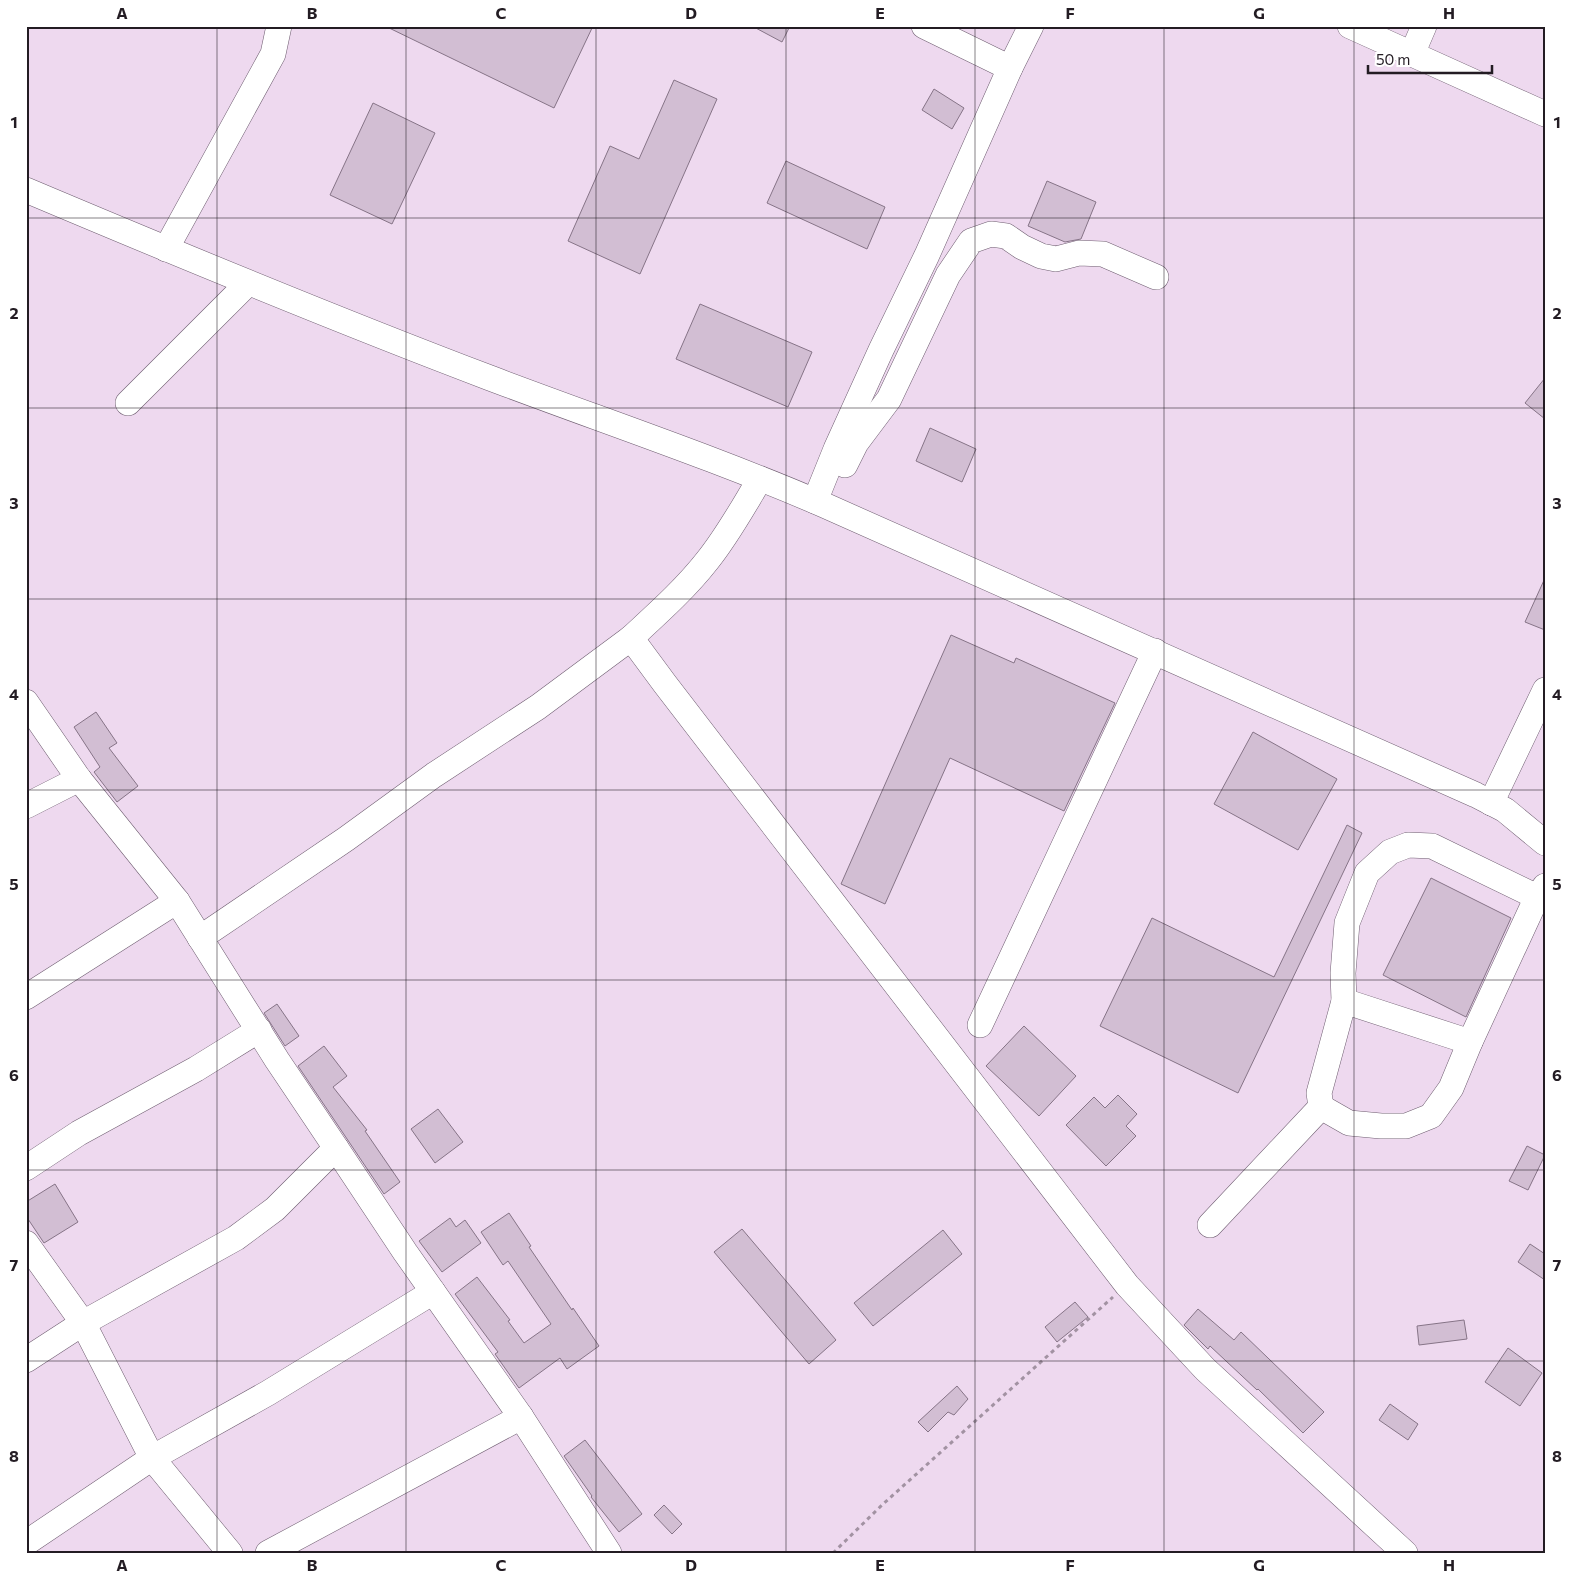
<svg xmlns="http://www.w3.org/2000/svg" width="1571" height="1579" viewBox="0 0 1571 1579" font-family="Commissioner,sans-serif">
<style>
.building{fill:#d2bed3;stroke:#867487}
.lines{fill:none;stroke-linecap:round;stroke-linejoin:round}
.minor-casing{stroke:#6f5e71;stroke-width:26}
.path{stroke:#a292a2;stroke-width:3;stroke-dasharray:4 4;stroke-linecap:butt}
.minor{stroke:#fff;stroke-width:25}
.grid{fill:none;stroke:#231c23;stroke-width:1;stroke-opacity:0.55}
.neatline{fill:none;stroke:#231c23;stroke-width:2}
.grid-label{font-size:16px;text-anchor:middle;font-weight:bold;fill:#231c23}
</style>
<rect width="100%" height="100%" fill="#eed9ef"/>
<g class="building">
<path d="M 385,26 L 593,26 L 554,108 Z"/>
<path d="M 752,26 L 790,26 L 782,42 Z"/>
<path d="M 674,80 L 717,99 L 640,274 L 568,241 L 610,146 L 639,159 Z"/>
<path d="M 934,89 L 964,108 L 952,129 L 922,110 Z"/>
<path d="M 373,103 L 435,133 L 392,224 L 330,195 Z"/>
<path d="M 786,161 L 885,207 L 867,249 L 767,203 Z"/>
<path d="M 1047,181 L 1096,202 L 1081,239 L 1065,242 L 1028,226 Z"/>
<path d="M 700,304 L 812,352 L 788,407 L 676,359 Z"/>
<path d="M 1545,378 L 1545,419 L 1525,403 Z"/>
<path d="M 930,428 L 976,449 L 962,482 L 916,461 Z"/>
<path d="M 1545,578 L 1545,630 L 1525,622 Z"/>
<path d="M 951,635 L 1014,663 L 1016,658 L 1115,703 L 1064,811 L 950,758 L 885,904 L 841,884 Z"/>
<path d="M 96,712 L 117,743 L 109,748 L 138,786 L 117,802 L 94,772 L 100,767 L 74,727 Z"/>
<path d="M 1253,732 L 1337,779 L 1298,850 L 1214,804 Z"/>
<path d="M 1347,825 L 1362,833 L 1238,1093 L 1100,1026 L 1152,918 L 1274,977 Z"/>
<path d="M 1431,878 L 1511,918 L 1466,1017 L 1383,975 Z"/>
<path d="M 277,1004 L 299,1036 L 285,1046 L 264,1013 Z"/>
<path d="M 1024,1026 L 1076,1076 L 1039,1116 L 986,1066 Z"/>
<path d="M 324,1046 L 347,1076 L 333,1087 L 367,1130 L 365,1131 L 400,1182 L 384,1194 L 298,1066 Z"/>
<path d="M 1118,1095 L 1137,1114 L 1126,1126 L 1136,1136 L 1106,1166 L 1066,1125 L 1094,1097 L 1105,1108 Z"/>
<path d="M 438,1109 L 463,1142 L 435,1163 L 411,1129 Z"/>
<path d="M 1527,1146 L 1545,1155 L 1528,1190 L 1509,1181 Z"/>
<path d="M 55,1184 L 78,1222 L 44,1243 L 26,1216 L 26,1202 Z"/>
<path d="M 509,1213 L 531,1246 L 529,1247 L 572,1310 L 573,1308 L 599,1346 L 567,1369 L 560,1358 L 519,1388 L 495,1354 L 498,1352 L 455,1294 L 477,1277 L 510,1320 L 508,1321 L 524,1343 L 551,1324 L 508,1261 L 503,1265 L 481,1232 Z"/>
<path d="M 450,1218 L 456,1227 L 465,1220 L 481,1243 L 442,1272 L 419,1241 Z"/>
<path d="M 742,1229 L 836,1340 L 809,1364 L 714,1252 Z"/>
<path d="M 943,1230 L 962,1254 L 873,1326 L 854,1303 Z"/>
<path d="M 1530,1244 L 1545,1254 L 1545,1280 L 1518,1262 Z"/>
<path d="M 1075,1302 L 1088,1317 L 1057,1342 L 1045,1327 Z"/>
<path d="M 1198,1309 L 1234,1340 L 1241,1332 L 1324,1412 L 1303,1433 L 1258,1389 L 1257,1390 L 1210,1346 L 1208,1349 L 1184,1325 Z"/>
<path d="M 1464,1320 L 1467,1339 L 1419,1345 L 1417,1326 Z"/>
<path d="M 1508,1348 L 1542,1373 L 1520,1406 L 1485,1382 Z"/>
<path d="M 957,1386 L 968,1399 L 954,1415 L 948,1412 L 928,1432 L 918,1422 Z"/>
<path d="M 1390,1404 L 1418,1424 L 1408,1440 L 1379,1420 Z"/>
<path d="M 585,1440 L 642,1514 L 619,1532 L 591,1497 L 592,1496 L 564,1456 Z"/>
<path d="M 664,1505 L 682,1524 L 672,1534 L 654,1515 Z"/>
</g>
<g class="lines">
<defs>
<g id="minor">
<path d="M 924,26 L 1010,68"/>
<path d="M 1350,26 L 1545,114"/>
<path d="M 1412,54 L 1424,26"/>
<path d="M 26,190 C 180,255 334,319 490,378 C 601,420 715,458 824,505 L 1476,795 L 1505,810 L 1545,843"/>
<path d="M 166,249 L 273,54 L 279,26"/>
<path d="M 128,403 L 248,283"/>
<path d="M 845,465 L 856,443 L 889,399 L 948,275 L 971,241 L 991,234 L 1006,236 L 1022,247 L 1041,256 L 1056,259 L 1079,253 L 1103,254 L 1156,277"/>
<path d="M 815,501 L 836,449 L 881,350 L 927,255 L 1010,68 L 1031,26"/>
<path d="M 631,638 C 658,613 685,589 707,561 C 728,535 743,507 760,479"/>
<path d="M 26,702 L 79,779 L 177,901 L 277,1060 L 336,1148 L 405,1252 L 521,1417 L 609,1553"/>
<path d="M 1491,803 L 1545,690"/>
<path d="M 26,806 L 79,779"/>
<path d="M 200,938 L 346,839 L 434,775 L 538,707 L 631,638 L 665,684 L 1127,1285 L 1205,1369 L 1405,1553"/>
<path d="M 26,997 L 177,901"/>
<path d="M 1344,1001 L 1470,1042"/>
<path d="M 980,1025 L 1155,651"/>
<path d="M 1321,1107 L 1319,1093 L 1344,1001 L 1343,973 L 1347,923 L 1367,873 L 1390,852 L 1408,845 L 1432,846 L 1537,897"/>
<path d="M 26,1168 L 79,1133 L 196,1069 L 259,1030"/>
<path d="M 1210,1225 L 1321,1107 L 1349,1123 L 1381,1126 L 1406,1126 L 1431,1116 L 1451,1088 L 1470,1042 L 1537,897 L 1545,886"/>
<path d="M 26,1243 L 83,1323 L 152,1458 L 230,1553"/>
<path d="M 26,1360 L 83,1323 L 236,1238 L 275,1209 L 336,1148"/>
<path d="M 26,1543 L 152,1458 L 268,1393 L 433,1292"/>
<path d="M 268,1553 L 521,1417"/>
</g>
</defs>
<use href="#minor" class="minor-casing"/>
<path class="path" d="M 833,1553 L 882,1505 L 1113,1297"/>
<use href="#minor" class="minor"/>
</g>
<path class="grid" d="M 217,26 L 217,1553M 406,26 L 406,1553M 596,26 L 596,1553M 786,26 L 786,1553M 975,26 L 975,1553M 1164,26 L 1164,1553M 1354,26 L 1354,1553M 26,218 L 1545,218M 26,408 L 1545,408M 26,599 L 1545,599M 26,790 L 1545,790M 26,980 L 1545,980M 26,1170 L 1545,1170M 26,1361 L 1545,1361"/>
<rect width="1571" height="1579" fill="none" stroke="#ffffff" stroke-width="55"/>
<path d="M1368 65v8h124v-8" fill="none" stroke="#231c23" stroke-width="2.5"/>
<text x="1376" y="65" font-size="15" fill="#231c23" stroke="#ffffff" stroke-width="4" paint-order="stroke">50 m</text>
<rect x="28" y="28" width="1516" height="1524" class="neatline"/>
<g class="grid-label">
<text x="122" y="19">A</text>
<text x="312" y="19">B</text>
<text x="501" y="19">C</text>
<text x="691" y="19">D</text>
<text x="880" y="19">E</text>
<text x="1070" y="19">F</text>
<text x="1259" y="19">G</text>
<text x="1449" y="19">H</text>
<text x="14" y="128">1</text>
<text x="1557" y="128">1</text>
<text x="14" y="319">2</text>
<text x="1557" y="319">2</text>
<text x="14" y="509">3</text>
<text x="1557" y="509">3</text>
<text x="14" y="700">4</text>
<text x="1557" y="700">4</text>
<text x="14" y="890">5</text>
<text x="1557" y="890">5</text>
<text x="14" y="1081">6</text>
<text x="1557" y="1081">6</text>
<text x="14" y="1271">7</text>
<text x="1557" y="1271">7</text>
<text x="14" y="1462">8</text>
<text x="1557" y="1462">8</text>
<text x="122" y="1571">A</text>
<text x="312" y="1571">B</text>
<text x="501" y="1571">C</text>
<text x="691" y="1571">D</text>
<text x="880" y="1571">E</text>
<text x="1070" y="1571">F</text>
<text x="1259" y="1571">G</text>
<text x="1449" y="1571">H</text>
</g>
</svg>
